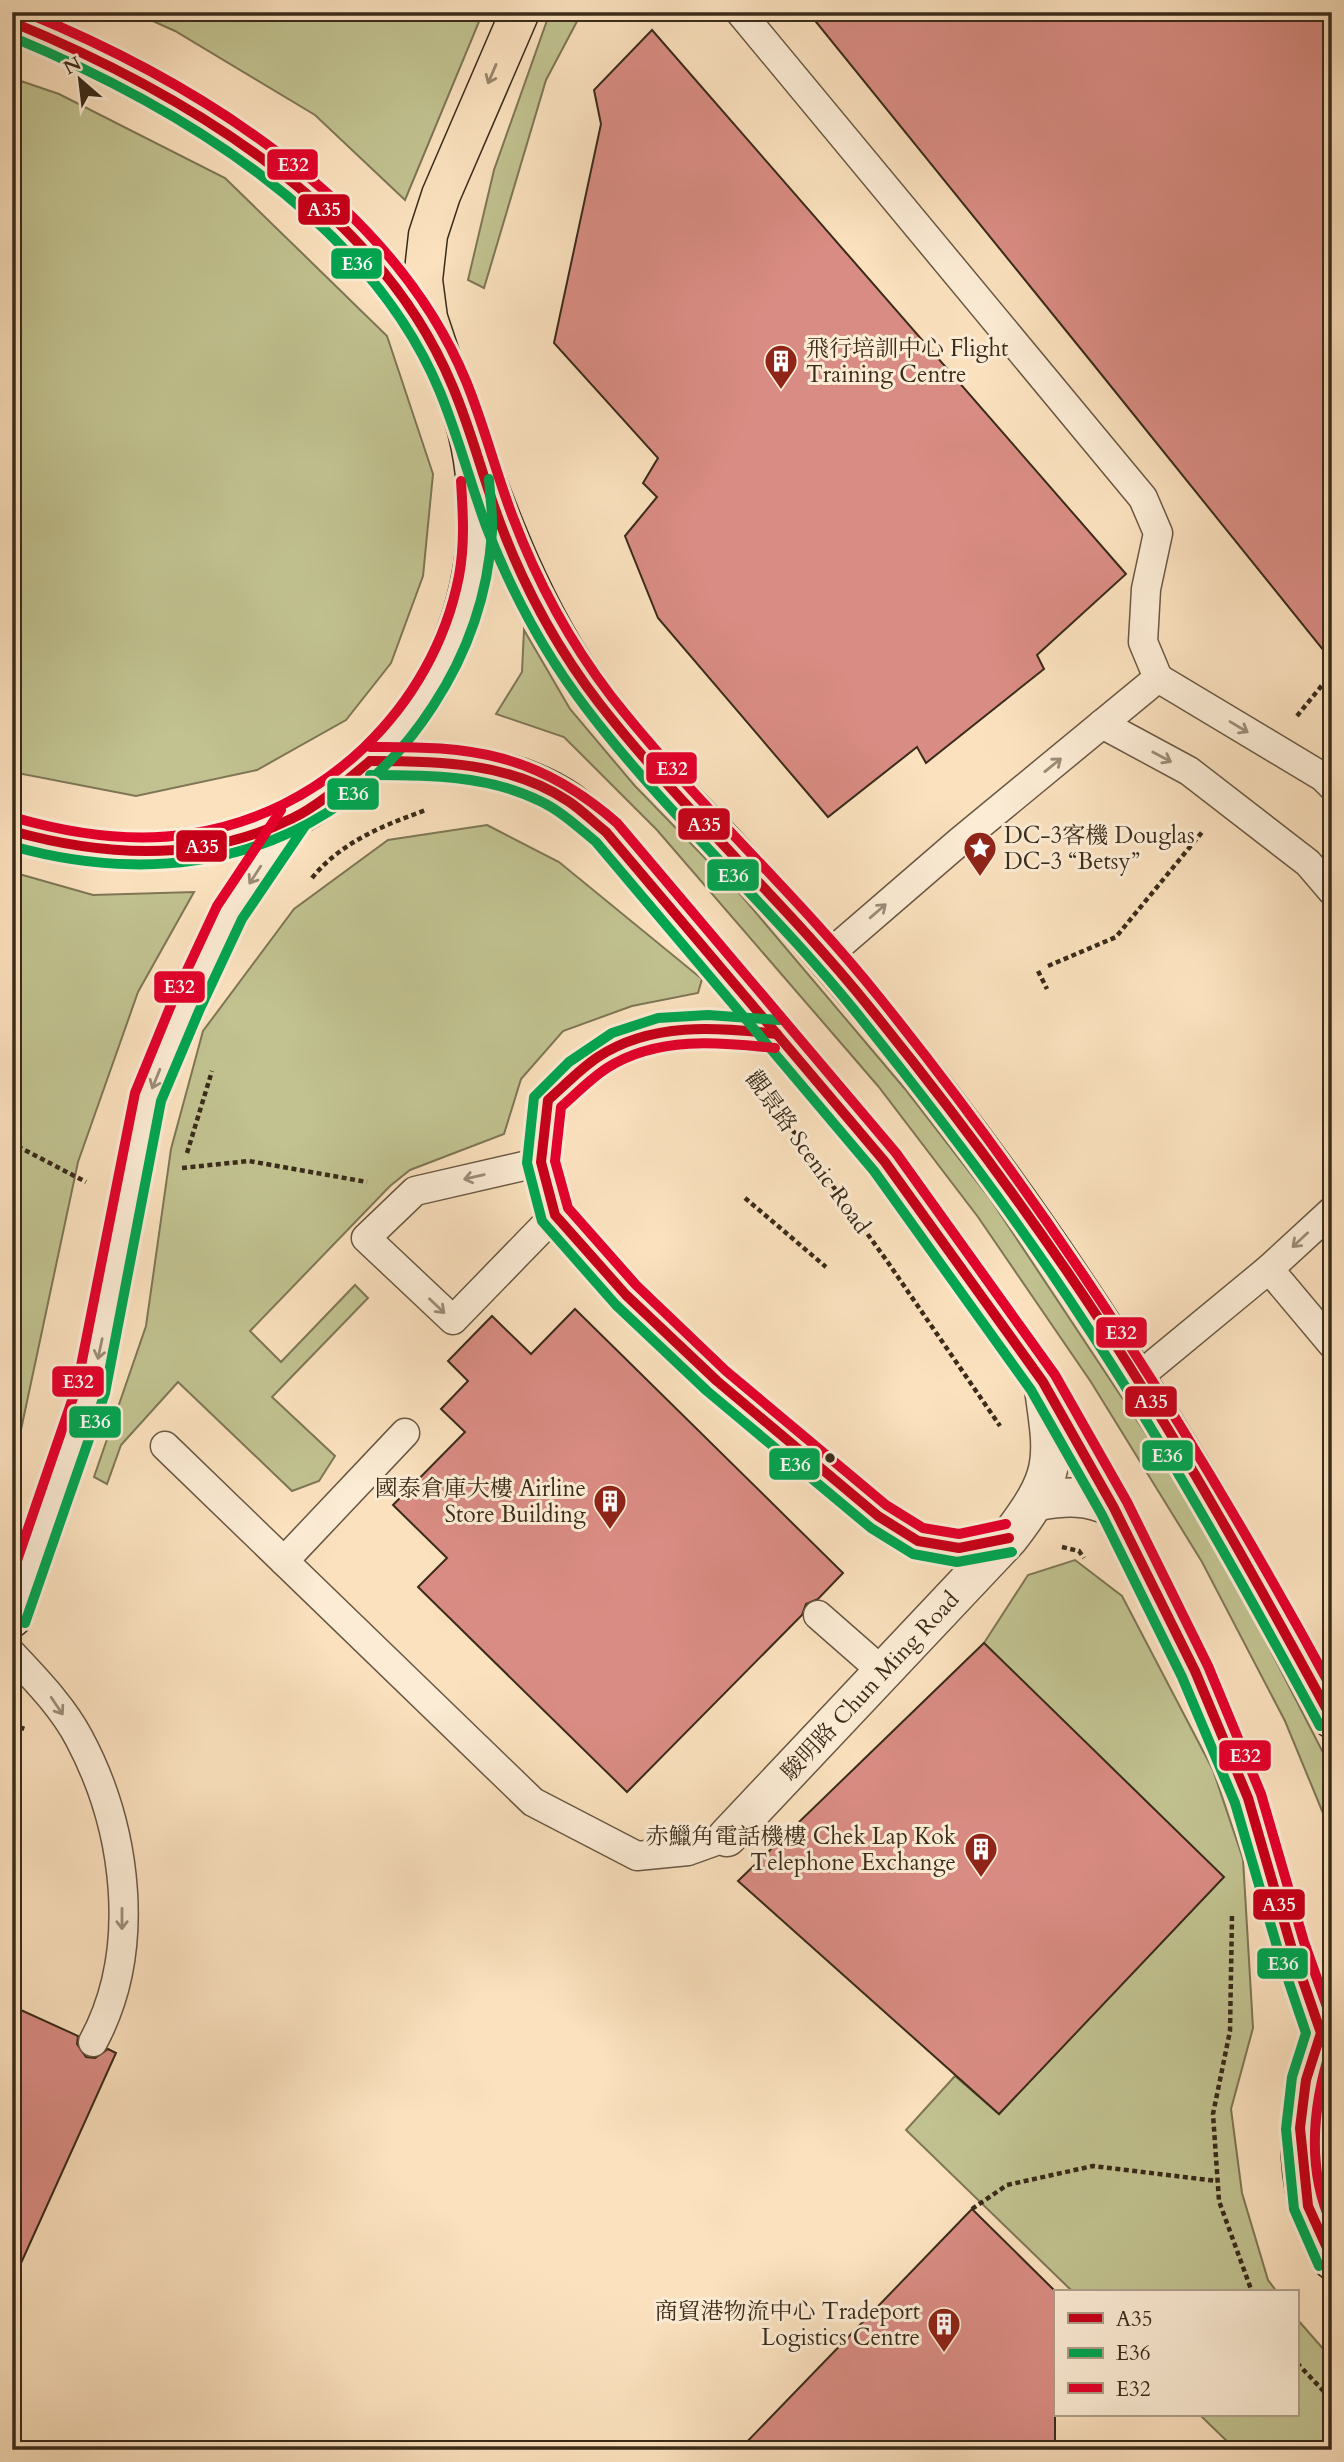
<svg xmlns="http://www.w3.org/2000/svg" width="1344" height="2462" viewBox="0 0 1344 2462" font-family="Cardo,'Noto Serif TC',serif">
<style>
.green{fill:#c1c290;stroke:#7e7655;stroke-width:2}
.building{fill:#d98c83;stroke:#3a2b1a;stroke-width:2}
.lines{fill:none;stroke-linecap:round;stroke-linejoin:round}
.lane-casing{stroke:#6a5843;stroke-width:31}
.street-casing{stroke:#6a5843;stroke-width:41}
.secondary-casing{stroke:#3a2b1a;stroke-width:41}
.highway-casing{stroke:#3a2b1a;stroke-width:41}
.path{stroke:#3a2b1a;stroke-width:4.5;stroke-dasharray:5 3.5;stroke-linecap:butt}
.lane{stroke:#fcecd5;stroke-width:28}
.street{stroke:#fcecd5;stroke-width:38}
.secondary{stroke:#fcecd5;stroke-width:38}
.highway{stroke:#fbe1be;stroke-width:38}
.bus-1-casing{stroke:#fcecd5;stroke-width:16}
.bus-2-casing{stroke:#fcecd5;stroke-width:16}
.bus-3-casing{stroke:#fcecd5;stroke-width:16}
.bus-1{stroke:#c70019;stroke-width:10}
.bus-2{stroke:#00a651;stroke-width:10}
.bus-3{stroke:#e4002b;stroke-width:10}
.oneway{stroke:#9a866c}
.oneway2{stroke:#9b8c78}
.bus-dot{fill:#3a2b1a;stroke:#fcecd5;stroke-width:2.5}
.labels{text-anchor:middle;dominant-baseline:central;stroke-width:6;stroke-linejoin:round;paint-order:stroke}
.poi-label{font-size:23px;fill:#3a2b1a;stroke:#fcecd5;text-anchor:end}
.street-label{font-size:23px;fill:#3a2b1a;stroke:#fcecd5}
.line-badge{stroke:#fcecd5;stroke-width:2.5}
.badge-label{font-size:19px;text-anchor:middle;font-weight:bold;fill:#fff}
</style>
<rect width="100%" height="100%" fill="#fbe1be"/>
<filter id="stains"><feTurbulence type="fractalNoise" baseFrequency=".00286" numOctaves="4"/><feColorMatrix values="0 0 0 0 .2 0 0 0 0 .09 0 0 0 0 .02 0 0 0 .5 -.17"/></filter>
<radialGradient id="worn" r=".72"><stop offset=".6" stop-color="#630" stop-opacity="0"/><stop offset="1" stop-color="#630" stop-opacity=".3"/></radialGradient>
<g class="green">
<path d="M 133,12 L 483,12 L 405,200 L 315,115 L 175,31 Z"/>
<path d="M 550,12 L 582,12 L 546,80 L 484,288 L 468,280 L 494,170 Z"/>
<path d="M 12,78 L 59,94 L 225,178 L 387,336 L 433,474 L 423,576 L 391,663 L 346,720 L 257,770 L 136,796 L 12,772 Z"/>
<path d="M 524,630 L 570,709 L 635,786 L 741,895 L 905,1089 L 991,1200 L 1156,1449 L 1240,1591 L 1332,1770 L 1332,1835 L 1285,1721 L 1202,1562 L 1091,1382 L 978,1217 L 878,1086 L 657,830 L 564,737 L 496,714 L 522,672 Z"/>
<path d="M 487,825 L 559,862 L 702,979 L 698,993 L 632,1006 L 563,1031 L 521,1079 L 504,1134 L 410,1170 L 390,1186 L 250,1331 L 281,1362 L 355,1285 L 368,1298 L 272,1397 L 335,1456 L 319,1481 L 292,1491 L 178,1382 L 121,1445 L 107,1484 L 94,1477 L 146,1326 L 171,1149 L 203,1031 L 294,909 L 388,840 Z"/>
<path d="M 12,872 L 93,895 L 194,892 L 138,992 L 78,1162 L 12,1472 Z"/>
<path d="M 1075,1560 L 1122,1596 L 1213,1770 L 1243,1859 L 1253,2028 L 1231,2109 L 1242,2193 L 1268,2280 L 1277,2292 L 1073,2292 L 906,2130 L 955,2076 L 999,2114 L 1223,1877 L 984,1643 L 1028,1575 Z"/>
<path d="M 1297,2319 L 1332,2359 L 1332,2450 L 1236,2450 L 1200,2415 L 1297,2415 Z"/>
</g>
<g class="building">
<path d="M 808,12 L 1332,12 L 1332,661 L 1093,364 Z"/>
<path d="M 652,30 L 1126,574 L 1037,655 L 1044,669 L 926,763 L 917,747 L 828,817 L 658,618 L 625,536 L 657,497 L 643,483 L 658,458 L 554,343 L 601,124 L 594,90 Z"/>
<path d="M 575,1309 L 843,1573 L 818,1599 L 806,1604 L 802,1615 L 627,1792 L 418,1587 L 447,1558 L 393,1505 L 465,1432 L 441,1409 L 468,1381 L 448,1361 L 492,1316 L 531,1354 Z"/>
<path d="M 984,1643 L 1224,1877 L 999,2114 L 738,1881 Z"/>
<path d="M 12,2006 L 78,2036 L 77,2044 L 86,2057 L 95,2058 L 108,2049 L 116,2053 L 12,2283 Z"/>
<path d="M 972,2209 L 1055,2291 L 1055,2450 L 739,2450 Z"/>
</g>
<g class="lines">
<defs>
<g id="lane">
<path d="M 740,12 L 1143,498 L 1158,533 L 1146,589 L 1143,642 L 1158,678"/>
<path d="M 1102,724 L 1189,771 L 1308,863 L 1332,891"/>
<path d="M 827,956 L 959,842 L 1158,678 L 1323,777 L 1332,786"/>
<path d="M 777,1034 C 718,1027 649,1021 598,1057 C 580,1070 564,1086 548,1100 L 541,1162 L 555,1215 L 626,1295 L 717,1381 L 812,1461 L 878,1516 L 918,1541 L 959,1548 L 1009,1538"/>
<path d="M 541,1162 L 415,1191 L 366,1238 L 453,1320 L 555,1215"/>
<path d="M 1269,1269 L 1332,1344"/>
<path d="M 1137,1378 L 1269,1269 L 1332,1211"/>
<path d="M 165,1446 L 533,1802 L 637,1856 L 688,1851 L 727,1837"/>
<path d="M 284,1561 L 405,1433"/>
<path d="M 818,1615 L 883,1672"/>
<path d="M 12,1654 C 36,1680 62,1706 79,1738 C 127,1828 143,1950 93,2042"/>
</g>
<g id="street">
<path d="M 1038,1501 C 1066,1496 1089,1495 1114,1508"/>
<path d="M 727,1837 L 1009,1538 C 1059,1473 1054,1460 1043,1382"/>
</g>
<g id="secondary">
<path d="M 12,22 C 167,78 370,210 443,363 C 511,507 476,676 352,776 C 333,791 312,810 289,819 C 200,857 104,861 12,831"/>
<path d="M 464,420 C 499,517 534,612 595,697 C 633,751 682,797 726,845 C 800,927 874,1010 941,1097 C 1091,1292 1217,1503 1332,1719"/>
<path d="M 370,761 C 437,760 511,762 568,801 C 581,810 593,822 606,832 L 885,1162 L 1043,1382 L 1114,1508 L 1195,1671 L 1248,1798 L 1291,1946 L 1321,2033"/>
<path d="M 12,1618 L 91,1390 L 148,1097 L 186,1005 L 230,912 L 293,818"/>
<path d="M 1332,2017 C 1298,2070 1294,2145 1308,2205 C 1313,2224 1324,2243 1332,2260"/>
</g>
<path id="highway" d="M 443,363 L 428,318 L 423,280 L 428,235 L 441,195 L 520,12"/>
</defs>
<use href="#lane" class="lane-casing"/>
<use href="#street" class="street-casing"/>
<use href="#secondary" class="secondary-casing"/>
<use href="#highway" class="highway-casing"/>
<g class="path">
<path d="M 1297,716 L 1332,673"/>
<path d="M 312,878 C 341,842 384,825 426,810"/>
<path d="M 1048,966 L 1116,937 L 1203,831"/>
<path d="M 1038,971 L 1047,989"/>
<path d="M 788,1124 L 887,1261 L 1000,1426"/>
<path d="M 12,1140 L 17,1146 L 86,1182"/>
<path d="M 187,1153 L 212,1071"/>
<path d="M 182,1168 L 249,1161 L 367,1182"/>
<path d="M 745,1198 L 826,1267"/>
<path d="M 1062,1547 L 1079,1551 L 1084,1558"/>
<path d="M 12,1754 L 23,1726"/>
<path d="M 1232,1916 L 1230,2031 L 1213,2114 L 1219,2201 L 1252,2292"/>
<path d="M 972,2209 L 1007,2185 L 1093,2166 L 1217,2181"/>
<path d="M 1297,2363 L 1332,2400"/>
</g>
<use href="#lane" class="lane"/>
<use href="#street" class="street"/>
<use href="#secondary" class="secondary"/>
<use href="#highway" class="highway"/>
<defs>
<g id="bus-1">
<path d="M 12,22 C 182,92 378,207 452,385 C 471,429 482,475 499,520 C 523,585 557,648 599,703 C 683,811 785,902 870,1008 C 951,1108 1028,1211 1099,1319 C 1183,1448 1258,1583 1332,1719"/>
<path d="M 370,761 C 438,761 509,762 568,801 C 582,810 593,822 606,832 L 885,1162 L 1043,1382 L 1114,1508 L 1195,1671 L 1248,1798 L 1291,1946 L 1321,2033 L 1306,2080 L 1300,2128 L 1308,2206 L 1332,2259"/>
<path d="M 12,831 C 105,857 205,862 293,818 C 321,804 346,781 370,761"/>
<path d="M 777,1034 C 716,1027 651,1022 598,1057 C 580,1069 564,1086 548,1100 L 541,1162 L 555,1215 L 626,1295 L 717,1381 L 878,1516 L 918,1541 L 959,1548 L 1009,1538"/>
</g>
<g id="bus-2">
<path d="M 12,37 C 177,105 369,220 440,392 C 458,436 470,482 486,526 C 511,591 544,653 586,708 C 668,816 770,906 855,1011 C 937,1113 1017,1218 1088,1328 C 1172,1457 1247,1591 1320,1726"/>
<path d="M 370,775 C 427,775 488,775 540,801 C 561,811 578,827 596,842 L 874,1171 L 1031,1390 L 1102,1515 L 1182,1677 L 1235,1803 L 1278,1950 L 1306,2033 L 1292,2077 L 1286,2129 L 1294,2209 L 1319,2266"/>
<path d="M 12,846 C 175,892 337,854 433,706 C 467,654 488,595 492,532 C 493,515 490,496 489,479"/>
<path d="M 779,1020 L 708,1015 L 658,1018 L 612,1033 L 569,1062 L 534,1097 L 527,1163 L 542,1221 L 616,1305 L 707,1391 L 871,1528 L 913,1554 L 957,1562 L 1012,1552"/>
<path d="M 25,1623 L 105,1393 L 161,1101 L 199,1011 L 242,919 L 305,826"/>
</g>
<g id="bus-3">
<path d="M 25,12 C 196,82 392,202 466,381 C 484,425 495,470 512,515 C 536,579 569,641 611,696 C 694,802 795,892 879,997 C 1055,1216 1198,1442 1332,1689"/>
<path d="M 370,747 C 472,746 537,753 617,823 L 896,1153 L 1055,1375 L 1127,1502 L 1208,1666 L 1261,1794 L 1304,1942 L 1332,2021"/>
<path d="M 16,818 C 72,834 130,843 189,834 C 321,815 433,709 459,576 C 465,544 463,513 461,481"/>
<path d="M 775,1048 C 719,1042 657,1036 607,1068 C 590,1079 576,1094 561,1107 L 555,1161 L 568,1208 L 636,1285 L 726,1371 L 886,1505 L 923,1528 L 959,1534 L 1006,1524"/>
<path d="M 12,1575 L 77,1386 L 135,1093 L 173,1000 L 217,906 L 281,810"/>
<path d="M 1332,2045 C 1313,2103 1306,2168 1332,2225"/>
</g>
</defs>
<use href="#bus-1" class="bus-1-casing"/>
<use href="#bus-2" class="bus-2-casing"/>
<use href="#bus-3" class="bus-3-casing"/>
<use href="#bus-1" class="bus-1"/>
<use href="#bus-2" class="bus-2"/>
<use href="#bus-3" class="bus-3"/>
</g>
<defs><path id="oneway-shaft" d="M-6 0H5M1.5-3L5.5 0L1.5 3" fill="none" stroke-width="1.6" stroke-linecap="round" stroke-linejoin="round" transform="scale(1.75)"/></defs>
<use class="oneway" href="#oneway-shaft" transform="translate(492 74) rotate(113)"/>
<g class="oneway2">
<use href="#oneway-shaft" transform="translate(1239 727) rotate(31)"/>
<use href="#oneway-shaft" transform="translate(1162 757) rotate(28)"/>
<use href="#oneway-shaft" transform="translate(1053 765) rotate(-39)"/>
<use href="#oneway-shaft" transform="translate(255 875) rotate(123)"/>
<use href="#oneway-shaft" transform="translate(878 911) rotate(-41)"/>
<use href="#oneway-shaft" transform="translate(156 1079) rotate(112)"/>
<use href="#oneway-shaft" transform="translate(474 1177) rotate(167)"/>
<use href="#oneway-shaft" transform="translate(1300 1240) rotate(137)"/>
<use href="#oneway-shaft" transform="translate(437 1306) rotate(44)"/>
<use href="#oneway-shaft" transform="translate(100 1349) rotate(102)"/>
<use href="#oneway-shaft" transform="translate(57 1706) rotate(56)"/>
<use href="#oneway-shaft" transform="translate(122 1919) rotate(90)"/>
</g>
<defs>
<symbol id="building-pin" viewBox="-11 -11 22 30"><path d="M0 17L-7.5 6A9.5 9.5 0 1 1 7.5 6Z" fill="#8f2418" stroke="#fcecd5"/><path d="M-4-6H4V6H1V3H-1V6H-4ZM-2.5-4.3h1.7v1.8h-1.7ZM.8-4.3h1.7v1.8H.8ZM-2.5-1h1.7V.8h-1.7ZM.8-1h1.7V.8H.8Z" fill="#fff"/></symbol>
<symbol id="sight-pin" viewBox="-11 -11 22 30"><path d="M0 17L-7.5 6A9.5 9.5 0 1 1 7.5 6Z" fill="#8f2418" stroke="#fcecd5"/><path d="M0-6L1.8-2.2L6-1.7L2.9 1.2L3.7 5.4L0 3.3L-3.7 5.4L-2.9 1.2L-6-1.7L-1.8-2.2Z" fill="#fff"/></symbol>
</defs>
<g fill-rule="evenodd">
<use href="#building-pin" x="762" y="342" width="38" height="52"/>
<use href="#sight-pin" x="961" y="829" width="38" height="52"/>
<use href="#building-pin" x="591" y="1482" width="38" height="52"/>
<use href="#building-pin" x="962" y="1830" width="38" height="52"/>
<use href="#building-pin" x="925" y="2305" width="38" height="52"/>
</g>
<circle class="bus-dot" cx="830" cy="1458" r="6"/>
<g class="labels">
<g class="poi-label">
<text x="806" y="348" text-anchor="start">飛行培訓中心 Flight<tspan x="806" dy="26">Training Centre</tspan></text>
<text x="1004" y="835" text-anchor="start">DC-3客機 Douglas<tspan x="1004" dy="26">DC-3 “Betsy”</tspan></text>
<text x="586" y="1488">國泰倉庫大樓 Airline<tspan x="586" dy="26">Store Building</tspan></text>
<text x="956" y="1836">赤鱲角電話機樓 Chek Lap Kok<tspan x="956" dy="26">Telephone Exchange</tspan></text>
<text x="920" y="2311">商貿港物流中心 Tradeport<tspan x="920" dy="26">Logistics Centre</tspan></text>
</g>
<g class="street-label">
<text transform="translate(808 1152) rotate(54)">觀景路 Scenic Road</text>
<text transform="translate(870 1686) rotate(-47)">駿明路 Chun Ming Road</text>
</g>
</g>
<g class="line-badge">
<rect x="266" y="148" width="53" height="33" rx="7" fill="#e4002b"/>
<rect x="297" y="193" width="54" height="33" rx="7" fill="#c70019"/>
<rect x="330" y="247" width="53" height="33" rx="7" fill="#00a651"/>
<rect x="645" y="751" width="53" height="34" rx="7" fill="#e4002b"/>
<rect x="326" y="777" width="54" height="34" rx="7" fill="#00a651"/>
<rect x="677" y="807" width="54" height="34" rx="7" fill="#c70019"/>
<rect x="175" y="829" width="53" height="34" rx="7" fill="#c70019"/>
<rect x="706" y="858" width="54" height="34" rx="7" fill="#00a651"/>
<rect x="153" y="970" width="53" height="34" rx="7" fill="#e4002b"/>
<rect x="1095" y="1316" width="53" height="33" rx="7" fill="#e4002b"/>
<rect x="51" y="1365" width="54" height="33" rx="7" fill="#e4002b"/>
<rect x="1124" y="1385" width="54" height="33" rx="7" fill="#c70019"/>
<rect x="68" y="1405" width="54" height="34" rx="7" fill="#00a651"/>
<rect x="1141" y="1439" width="53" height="33" rx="7" fill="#00a651"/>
<rect x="768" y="1447" width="53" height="34" rx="7" fill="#00a651"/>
<rect x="1218" y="1739" width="54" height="33" rx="7" fill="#e4002b"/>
<rect x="1252" y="1888" width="54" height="33" rx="7" fill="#c70019"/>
<rect x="1256" y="1947" width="53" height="33" rx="7" fill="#00a651"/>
</g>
<g class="badge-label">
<text x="293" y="171">E32</text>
<text x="324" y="216">A35</text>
<text x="357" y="270">E36</text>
<text x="672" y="775">E32</text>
<text x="353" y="800">E36</text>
<text x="704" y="831">A35</text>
<text x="202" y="853">A35</text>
<text x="733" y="882">E36</text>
<text x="179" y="993">E32</text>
<text x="1121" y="1339">E32</text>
<text x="78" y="1388">E32</text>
<text x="1151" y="1408">A35</text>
<text x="95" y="1428">E36</text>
<text x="1167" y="1462">E36</text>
<text x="795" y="1471">E36</text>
<text x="1245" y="1762">E32</text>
<text x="1279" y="1911">A35</text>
<text x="1283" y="1970">E36</text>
</g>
<rect width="1344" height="2462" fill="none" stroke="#fbe1be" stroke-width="42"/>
<rect x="14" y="14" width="1316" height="2434" fill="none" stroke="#3a2b1a" stroke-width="3.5"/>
<rect x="21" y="21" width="1302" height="2420" fill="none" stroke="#3a2b1a" stroke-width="2"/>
<rect x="1054" y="2290" width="245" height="126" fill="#fcecd5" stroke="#ae9f8a" stroke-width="2"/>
<rect x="1068" y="2313" width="35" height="10" fill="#c70019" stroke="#ae9f8a" stroke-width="2"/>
<text x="1116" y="2326" font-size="21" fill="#3a2b1a">A35</text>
<rect x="1068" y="2348" width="35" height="10" fill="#00a651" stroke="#ae9f8a" stroke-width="2"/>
<text x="1116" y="2360" font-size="21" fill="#3a2b1a">E36</text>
<rect x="1068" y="2383" width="35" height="10" fill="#e4002b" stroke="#ae9f8a" stroke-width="2"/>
<text x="1116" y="2396" font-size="21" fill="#3a2b1a">E32</text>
<g transform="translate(80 80) rotate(332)" stroke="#fcecd5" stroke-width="5" paint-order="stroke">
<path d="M0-5L12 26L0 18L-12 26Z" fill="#3a2b1a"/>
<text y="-10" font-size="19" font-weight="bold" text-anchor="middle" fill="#3a2b1a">N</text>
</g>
<rect width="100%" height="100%" filter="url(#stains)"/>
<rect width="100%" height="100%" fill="url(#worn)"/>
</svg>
